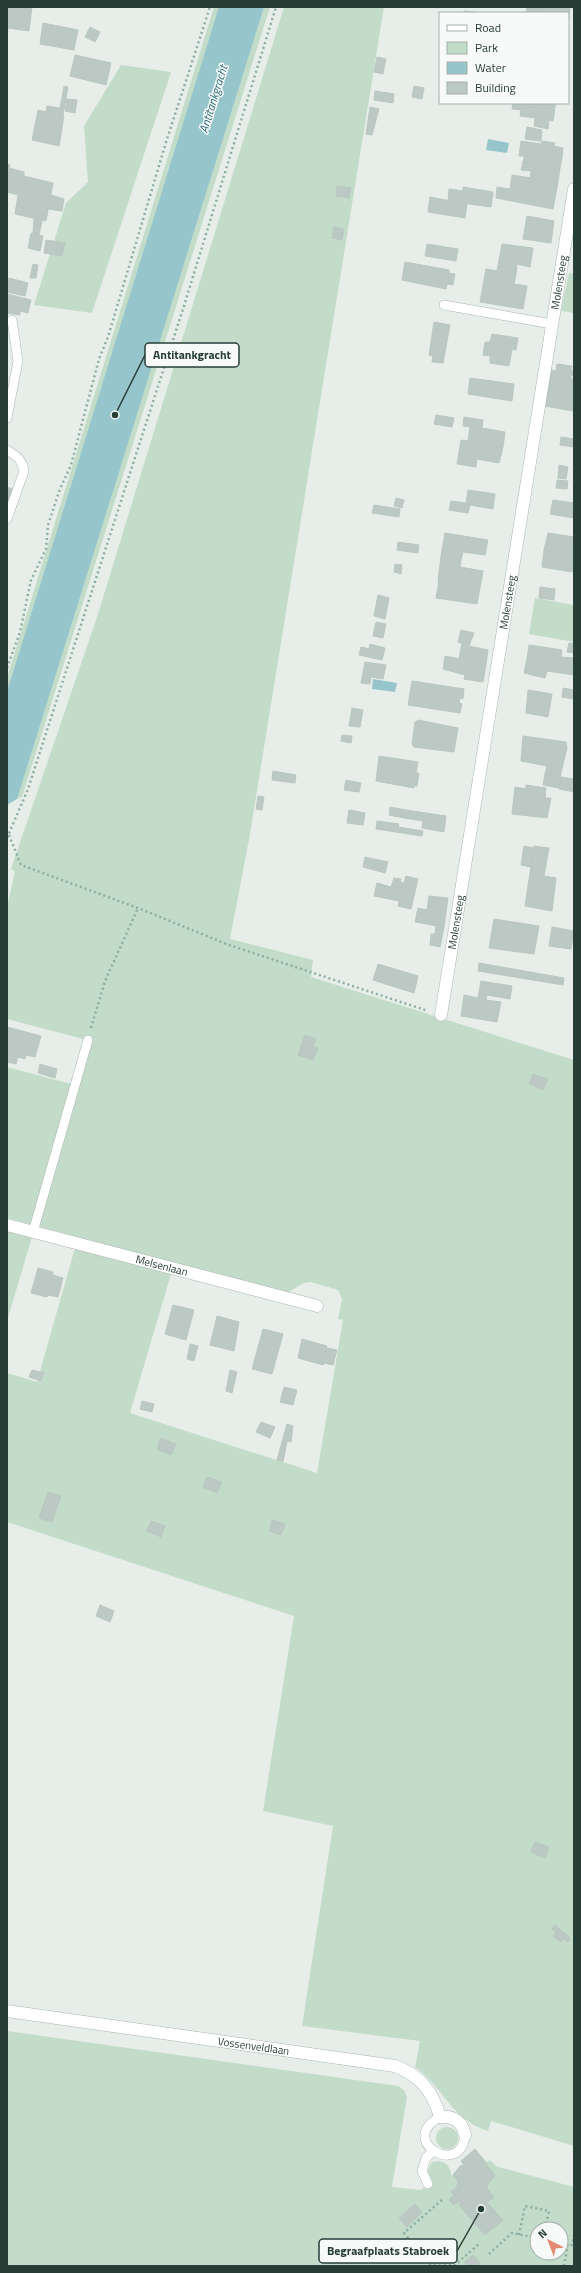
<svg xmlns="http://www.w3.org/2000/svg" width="581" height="2273" viewBox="0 0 581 2273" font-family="'Titillium Web',sans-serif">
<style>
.green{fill:#c2dcc9;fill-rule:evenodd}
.water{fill:#96c5cc}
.building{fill:#bcc8c3;stroke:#bac7c1}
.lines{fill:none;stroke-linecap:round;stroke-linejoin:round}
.service-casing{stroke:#aab6b1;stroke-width:10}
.minor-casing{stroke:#aab6b1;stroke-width:13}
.path{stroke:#8baea2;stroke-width:2.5;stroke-dasharray:2 3;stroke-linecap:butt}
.service{stroke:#fff;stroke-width:9}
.minor{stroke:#fff;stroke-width:12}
.labels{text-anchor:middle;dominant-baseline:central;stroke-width:3;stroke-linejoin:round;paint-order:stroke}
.street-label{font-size:11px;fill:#273e37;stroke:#f7faf9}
.water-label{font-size:12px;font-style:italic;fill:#276974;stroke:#f7faf9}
.leader{fill:none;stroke:#273e37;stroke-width:1.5}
.callout-dot{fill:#273e37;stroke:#f7faf9;stroke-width:1.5}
.callout{fill:#f7faf9;stroke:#273e37;stroke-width:1.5}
.callout-label{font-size:12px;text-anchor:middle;font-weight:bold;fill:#273e37}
</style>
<rect width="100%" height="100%" fill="#e7eeea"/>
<g class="green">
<path d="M 214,7 L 224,7 L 7,708 L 7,678 Z"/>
<path d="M 260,7 L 270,7 L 22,797 L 17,799 L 14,793 Z"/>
<path d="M 284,7 L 384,7 L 250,834 L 230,939 L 313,960 L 311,977 L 574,1060 L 574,2146 L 491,2121 L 488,2131 C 450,2119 444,2087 415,2067 L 420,2041 L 302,2026 L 333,1826 L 263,1811 L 294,1616 L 7,1522 L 7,1373 L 37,1382 L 75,1248 L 171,1274 L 130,1413 L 317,1473 L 343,1320 L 338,1319 L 342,1299 L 338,1290 L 311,1282 L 304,1283 L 287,1293 L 7,1218 L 7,1067 L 75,1085 L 87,1040 L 7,1019 L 7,907 L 15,872 L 11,869 L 98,614 Z"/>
<path d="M 121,65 L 171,72 L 92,313 L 34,305 L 66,203 L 88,182 L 84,126 Z"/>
<path d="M 569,273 L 574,274 L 574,313 L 561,311 Z"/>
<path d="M 535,598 L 574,605 L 574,642 L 529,634 Z"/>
<path d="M 7,1230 L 32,1237 L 7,1321 Z"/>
<path d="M 7,2031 L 398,2086 L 404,2090 L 407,2097 L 392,2187 L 421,2190 L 432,2181 L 427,2172 L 432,2162 C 445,2159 449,2164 452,2176 L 460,2166 L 464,2165 L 461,2161 L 475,2149 L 487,2162 L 490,2160 L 496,2166 L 502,2168 L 574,2187 L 574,2266 L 7,2266 ZM 537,2229 L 561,2229 L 561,2253 L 537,2253 Z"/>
<circle cx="447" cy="2138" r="11"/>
</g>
<g class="water">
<path d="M 219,7 L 264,7 L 17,799 L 7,805 L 7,692 Z"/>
<path d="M 488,139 L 509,143 L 507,153 L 486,150 Z"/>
<path d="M 373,679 L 397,683 L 395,692 L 372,689 Z"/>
</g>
<g class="building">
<path d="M 7,7 L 32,7 L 29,31 L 8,28 L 7,37 Z"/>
<path d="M 527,7 L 570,7 L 569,18 L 568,13 L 526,12 Z"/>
<path d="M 464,11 L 474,12 L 474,13 L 463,13 Z"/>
<path d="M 43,23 L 78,30 L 74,50 L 40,44 Z"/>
<path d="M 90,27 L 100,32 L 95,42 L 85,37 Z"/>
<path d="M 75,55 L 111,63 L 106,85 L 70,76 Z"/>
<path d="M 377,57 L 386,59 L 383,74 L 374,72 Z"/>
<path d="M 64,86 L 68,87 L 63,115 L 46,111 L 47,106 L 60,108 Z"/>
<path d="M 414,86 L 424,88 L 422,99 L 412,97 Z"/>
<path d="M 375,91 L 394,94 L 393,103 L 374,100 Z"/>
<path d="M 67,99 L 77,100 L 75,113 L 65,111 Z"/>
<path d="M 513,103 L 531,103 L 555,107 L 553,121 L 549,120 L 548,129 L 534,126 L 535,118 L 520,116 L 521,110 L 512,109 Z"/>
<path d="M 531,103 L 556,103 L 555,107 Z"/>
<path d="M 370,107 L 379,109 L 372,135 L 366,134 Z"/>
<path d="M 38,110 L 64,116 L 59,146 L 32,140 Z"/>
<path d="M 527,127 L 542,130 L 541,141 L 525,139 Z"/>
<path d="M 521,141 L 541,144 L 542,141 L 555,143 L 554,146 L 563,148 L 562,158 L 525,152 L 524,156 L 519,156 Z"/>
<path d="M 525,152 L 562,158 L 560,168 L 523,162 Z"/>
<path d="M 523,162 L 560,168 L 558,182 L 530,178 L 531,171 L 521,170 Z"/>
<path d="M 7,164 L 10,165 L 9,168 L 24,172 L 24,176 L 7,172 Z"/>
<path d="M 7,172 L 53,183 L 46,221 L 15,214 L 18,195 L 7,192 Z"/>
<path d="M 512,175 L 558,182 L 553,209 L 496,198 L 497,187 L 510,189 Z"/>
<path d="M 337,186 L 351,188 L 349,198 L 336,196 Z"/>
<path d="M 463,187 L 493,192 L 491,207 L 448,201 L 449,189 L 463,191 Z"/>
<path d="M 51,195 L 64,199 L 62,211 L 48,209 Z"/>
<path d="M 430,197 L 467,204 L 465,218 L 428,212 Z"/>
<path d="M 527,216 L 554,221 L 551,243 L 523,239 Z"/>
<path d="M 34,219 L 42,221 L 39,235 L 33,233 Z"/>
<path d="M 334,227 L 344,229 L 342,240 L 332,238 Z"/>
<path d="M 31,233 L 43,236 L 40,251 L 28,248 Z"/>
<path d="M 46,240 L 65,243 L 62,256 L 44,253 Z"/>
<path d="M 427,244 L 458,249 L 456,261 L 425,256 Z"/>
<path d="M 502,244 L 533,248 L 530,267 L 517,264 L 516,274 L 497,271 Z"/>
<path d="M 405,262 L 449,270 L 449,273 L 455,274 L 453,285 L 447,284 L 446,289 L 402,280 Z"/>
<path d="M 33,264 L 38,265 L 36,278 L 30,278 Z"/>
<path d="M 486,269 L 516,274 L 514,284 L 527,286 L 523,309 L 480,302 Z"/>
<path d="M 9,278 L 28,283 L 25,296 L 7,292 Z"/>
<path d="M 7,294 L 31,300 L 28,313 L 20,311 L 20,315 L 7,313 Z"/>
<path d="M 434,322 L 450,325 L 443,363 L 432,362 L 433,356 L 429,355 Z"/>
<path d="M 492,334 L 518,338 L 516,350 L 512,349 L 509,366 L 490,363 L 490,356 L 483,355 L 485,342 L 490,342 Z"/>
<path d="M 557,364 L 572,366 L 571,370 L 574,371 L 574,376 L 571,375 L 571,379 L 574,379 L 573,411 L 545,406 L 551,370 L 556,371 Z"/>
<path d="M 470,378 L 514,384 L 512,401 L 468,394 Z"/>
<path d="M 436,415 L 454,418 L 452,427 L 434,424 Z"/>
<path d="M 464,417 L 483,420 L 482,428 L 505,432 L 503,447 L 468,441 L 470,427 L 463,426 Z"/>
<path d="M 561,437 L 574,439 L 574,447 L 560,445 Z"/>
<path d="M 461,440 L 503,447 L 499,463 L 477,459 L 476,467 L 457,464 Z"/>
<path d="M 559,465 L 568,467 L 566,479 L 558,478 Z"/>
<path d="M 557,480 L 568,481 L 567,489 L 556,488 Z"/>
<path d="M 7,487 L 12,489 L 10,503 L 7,503 Z"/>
<path d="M 468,490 L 495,494 L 493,509 L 470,505 L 468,513 L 449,510 L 451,501 L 466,503 Z"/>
<path d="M 396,498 L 404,500 L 402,508 L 394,506 Z"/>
<path d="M 553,500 L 574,503 L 574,518 L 550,514 Z"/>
<path d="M 374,505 L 400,509 L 399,517 L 372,513 Z"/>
<path d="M 445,533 L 488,540 L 485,555 L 463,552 L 461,560 L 441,556 Z"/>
<path d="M 548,533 L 574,537 L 574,555 L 544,550 Z"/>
<path d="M 398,542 L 419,545 L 418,553 L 397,550 Z"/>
<path d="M 544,550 L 574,555 L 572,572 L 542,567 Z"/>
<path d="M 441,556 L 461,560 L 460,567 L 483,571 L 480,588 L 438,581 Z"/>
<path d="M 395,564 L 402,565 L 401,574 L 394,572 Z"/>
<path d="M 439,581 L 480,588 L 477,604 L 436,598 Z"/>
<path d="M 540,587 L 555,589 L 554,600 L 539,598 Z"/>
<path d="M 378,595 L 389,598 L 385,619 L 374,616 Z"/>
<path d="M 376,622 L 386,624 L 383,638 L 373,636 Z"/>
<path d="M 461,630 L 474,633 L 469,646 L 488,650 L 486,664 L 459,659 L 462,643 L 458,642 Z"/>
<path d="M 569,643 L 574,644 L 574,653 L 567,652 Z"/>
<path d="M 370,644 L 385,648 L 382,660 L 359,655 L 361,647 L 369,649 Z"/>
<path d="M 529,645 L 562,650 L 561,657 L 574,658 L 574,667 L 527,659 Z"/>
<path d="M 445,656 L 486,664 L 483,682 L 464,679 L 465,675 L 443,669 Z"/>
<path d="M 527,659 L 574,667 L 574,675 L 547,671 L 545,678 L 524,673 Z"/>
<path d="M 365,662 L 386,665 L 383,679 L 371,677 L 370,684 L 361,683 Z"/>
<path d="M 412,681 L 464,689 L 463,699 L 460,698 L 459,703 L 462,704 L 460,713 L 408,705 Z"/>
<path d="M 563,688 L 574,690 L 574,699 L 562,697 Z"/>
<path d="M 528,690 L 552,694 L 548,717 L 526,713 Z"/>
<path d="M 352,708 L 363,710 L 360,727 L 349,726 Z"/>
<path d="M 419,720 L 458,728 L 454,752 L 414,747 L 412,744 L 415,722 Z"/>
<path d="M 342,735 L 352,736 L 351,743 L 341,741 Z"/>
<path d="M 523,736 L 566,742 L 567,748 L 560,777 L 545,774 L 547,766 L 521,761 Z"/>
<path d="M 379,756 L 418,762 L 416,773 L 419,773 L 417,786 L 414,786 L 414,788 L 376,781 Z"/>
<path d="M 273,771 L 296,775 L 295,783 L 272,780 Z"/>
<path d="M 545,774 L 561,777 L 559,788 L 543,785 Z"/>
<path d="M 561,777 L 574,779 L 574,792 L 559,789 Z"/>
<path d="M 346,780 L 361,783 L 359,792 L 344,790 Z"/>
<path d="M 526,785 L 546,788 L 545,798 L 551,798 L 547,818 L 512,814 L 515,787 L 526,789 Z"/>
<path d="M 258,796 L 264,797 L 262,810 L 256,809 Z"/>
<path d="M 390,807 L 406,810 L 404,818 L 389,815 Z"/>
<path d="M 349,810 L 365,813 L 363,825 L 347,823 Z"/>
<path d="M 406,810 L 446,816 L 444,832 L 422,828 L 423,821 L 404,818 Z"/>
<path d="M 377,821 L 399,824 L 398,827 L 423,831 L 422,836 L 376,829 Z"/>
<path d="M 524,846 L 534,848 L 531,867 L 521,865 Z"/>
<path d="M 534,846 L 549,848 L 544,876 L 556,878 L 552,911 L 525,906 Z"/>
<path d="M 365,857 L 388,862 L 385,873 L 363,867 Z"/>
<path d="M 406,876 L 418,879 L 411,909 L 398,906 L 399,901 L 374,896 L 377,883 L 391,887 L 394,878 L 401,879 L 400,882 L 404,883 Z"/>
<path d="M 429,896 L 448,898 L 444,927 L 415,922 L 418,908 L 427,910 Z"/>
<path d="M 494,919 L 539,926 L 534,954 L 489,948 Z"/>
<path d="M 436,925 L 444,927 L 440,947 L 430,945 L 431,934 L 435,934 Z"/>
<path d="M 552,927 L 574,931 L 571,949 L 549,946 Z"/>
<path d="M 479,963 L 564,978 L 563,985 L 478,971 Z"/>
<path d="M 378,964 L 418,976 L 414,993 L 373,980 Z"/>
<path d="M 481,981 L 512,986 L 510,999 L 487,995 L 486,1000 L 501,1002 L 497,1022 L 461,1016 L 464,995 L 478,998 Z"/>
<path d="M 7,1027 L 41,1036 L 35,1057 L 26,1055 L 25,1059 L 18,1057 L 16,1064 L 7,1062 Z"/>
<path d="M 305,1035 L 316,1039 L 313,1046 L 318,1048 L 313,1060 L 298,1055 Z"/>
<path d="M 40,1064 L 57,1069 L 55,1078 L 38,1073 Z"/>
<path d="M 533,1074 L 548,1079 L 543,1090 L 529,1084 Z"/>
<path d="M 38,1268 L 53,1272 L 53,1275 L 63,1278 L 58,1297 L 48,1295 L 47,1297 L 31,1293 Z"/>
<path d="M 173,1305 L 194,1310 L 186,1340 L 165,1334 Z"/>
<path d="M 217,1316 L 239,1322 L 234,1351 L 210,1345 Z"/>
<path d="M 263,1329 L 283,1334 L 272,1374 L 252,1369 Z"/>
<path d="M 302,1339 L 327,1346 L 323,1365 L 298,1358 Z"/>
<path d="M 190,1344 L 198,1346 L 194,1361 L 187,1359 Z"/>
<path d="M 326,1348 L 337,1350 L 333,1365 L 323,1363 Z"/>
<path d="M 32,1370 L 44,1373 L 41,1381 L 29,1377 Z"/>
<path d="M 230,1370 L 237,1372 L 232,1393 L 226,1391 Z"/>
<path d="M 284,1387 L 297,1390 L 293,1405 L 280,1402 Z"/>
<path d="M 142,1401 L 154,1404 L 152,1412 L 140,1409 Z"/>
<path d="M 261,1422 L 275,1427 L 270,1438 L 256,1432 Z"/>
<path d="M 287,1424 L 293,1426 L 291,1442 L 287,1441 L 283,1462 L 277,1460 Z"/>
<path d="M 161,1438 L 176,1444 L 171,1455 L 157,1449 Z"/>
<path d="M 207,1477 L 222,1482 L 217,1493 L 203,1487 Z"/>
<path d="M 48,1492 L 61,1496 L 52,1522 L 39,1518 Z"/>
<path d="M 272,1520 L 285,1524 L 281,1535 L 269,1531 Z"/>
<path d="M 151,1521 L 165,1526 L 161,1537 L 147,1531 Z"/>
<path d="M 100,1605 L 114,1611 L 110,1622 L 96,1616 Z"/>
<path d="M 535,1842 L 549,1847 L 545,1858 L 531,1852 Z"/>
<path d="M 555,1925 L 570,1938 L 568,1942 L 564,1939 L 561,1942 L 553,1936 L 556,1932 L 552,1929 Z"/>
<path d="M 475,2149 L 495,2176 L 488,2183 L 487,2189 L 494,2197 L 487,2202 L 503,2220 L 485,2235 L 459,2205 L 461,2204 L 459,2201 L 454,2205 L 449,2200 L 454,2195 L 451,2192 L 457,2187 L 458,2181 L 453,2175 L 460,2166 L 464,2165 L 461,2161 Z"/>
<path d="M 415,2204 L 422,2212 L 407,2227 L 399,2218 Z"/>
<path d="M 473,2255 L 480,2263 L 476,2266 L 468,2266 L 464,2262 Z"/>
</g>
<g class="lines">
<defs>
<g id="service">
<path d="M 444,305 L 552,324"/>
<path d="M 7,418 L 18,361 L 12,320"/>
<path d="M 7,450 C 16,456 23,460 24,471 L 7,519"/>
<path d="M 33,1232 L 88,1040"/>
<path d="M 440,2117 C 396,2140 461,2179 465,2135"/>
<path d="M 428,2184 L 422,2171 L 426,2158 L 433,2151"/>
</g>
<g id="minor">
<path id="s1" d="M 441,1015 L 574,189"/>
<path id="s2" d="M 7,1225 L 317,1306"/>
<path id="s3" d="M 7,2011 L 395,2066 C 420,2075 433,2092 440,2117 C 453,2116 462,2121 465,2135"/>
</g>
</defs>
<use href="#service" class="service-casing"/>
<use href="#minor" class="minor-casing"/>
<g class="path">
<path d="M 7,668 L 20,632 L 31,580 L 46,549 L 48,525 L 60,489 L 71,465 L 99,359 L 108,337 L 167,139 L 210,7"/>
<path d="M 9,835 L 21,865 L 138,908 L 229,945 L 428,1011"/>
<path d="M 7,838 L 28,789 L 183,309 L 276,7"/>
<path d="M 91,1028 L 105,981 L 138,908"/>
<path d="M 442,2200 L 404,2233 L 431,2265 L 455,2265 L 480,2243"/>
<path d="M 519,2235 L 525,2206 L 549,2211 L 545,2229"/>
<path d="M 561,2243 L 568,2244"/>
<path d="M 489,2254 L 512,2233 L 537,2238"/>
<path d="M 564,2266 L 568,2244 L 572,2245 L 574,2235"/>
</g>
<use href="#service" class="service"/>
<use href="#minor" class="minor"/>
</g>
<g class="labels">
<g class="street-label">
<text stroke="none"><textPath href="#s1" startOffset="742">Molensteeg</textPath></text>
<text stroke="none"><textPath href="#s1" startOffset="418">Molensteeg</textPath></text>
<text stroke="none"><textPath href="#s1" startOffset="94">Molensteeg</textPath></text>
<text stroke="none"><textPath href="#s2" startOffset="160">Melsenlaan</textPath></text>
<text stroke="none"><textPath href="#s3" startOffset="249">Vossenveldlaan</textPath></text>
</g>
<g class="water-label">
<text transform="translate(213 99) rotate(-73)">Antitankgracht</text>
</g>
</g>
<path class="leader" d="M115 415L145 355M481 2209L457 2251"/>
<g class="callout-dot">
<circle cx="115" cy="415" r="4"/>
<circle cx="481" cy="2209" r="4"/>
</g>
<g class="callout">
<rect x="145" y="343" width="94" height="24" rx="4"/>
<rect x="319" y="2239" width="138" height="24" rx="4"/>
</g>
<g class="callout-label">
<text x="192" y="359">Antitankgracht</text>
<text x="388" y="2255">Begraafplaats Stabroek</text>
</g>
<rect width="581" height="2273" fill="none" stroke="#273e37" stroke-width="16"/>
<rect x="439" y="12" width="130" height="92" fill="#f7faf9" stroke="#a4afab"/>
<rect x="447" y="25" width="20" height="6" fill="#ffffff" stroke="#a4afab"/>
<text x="475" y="32" font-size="12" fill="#273e37">Road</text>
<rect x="447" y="42" width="20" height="12" fill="#c2dcc9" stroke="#a4afab"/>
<text x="475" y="52" font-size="12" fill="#273e37">Park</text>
<rect x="447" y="62" width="20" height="12" fill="#96c5cc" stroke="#a4afab"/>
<text x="475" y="72" font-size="12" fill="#273e37">Water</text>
<rect x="447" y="82" width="20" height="12" fill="#bcc8c3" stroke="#a4afab"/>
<text x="475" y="92" font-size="12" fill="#273e37">Building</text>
<g transform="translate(549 2241) rotate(318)"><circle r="19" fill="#f7faf9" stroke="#a4afab"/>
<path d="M0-3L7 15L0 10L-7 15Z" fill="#e38970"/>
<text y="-6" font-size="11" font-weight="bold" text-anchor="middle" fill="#273e37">N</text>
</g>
</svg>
